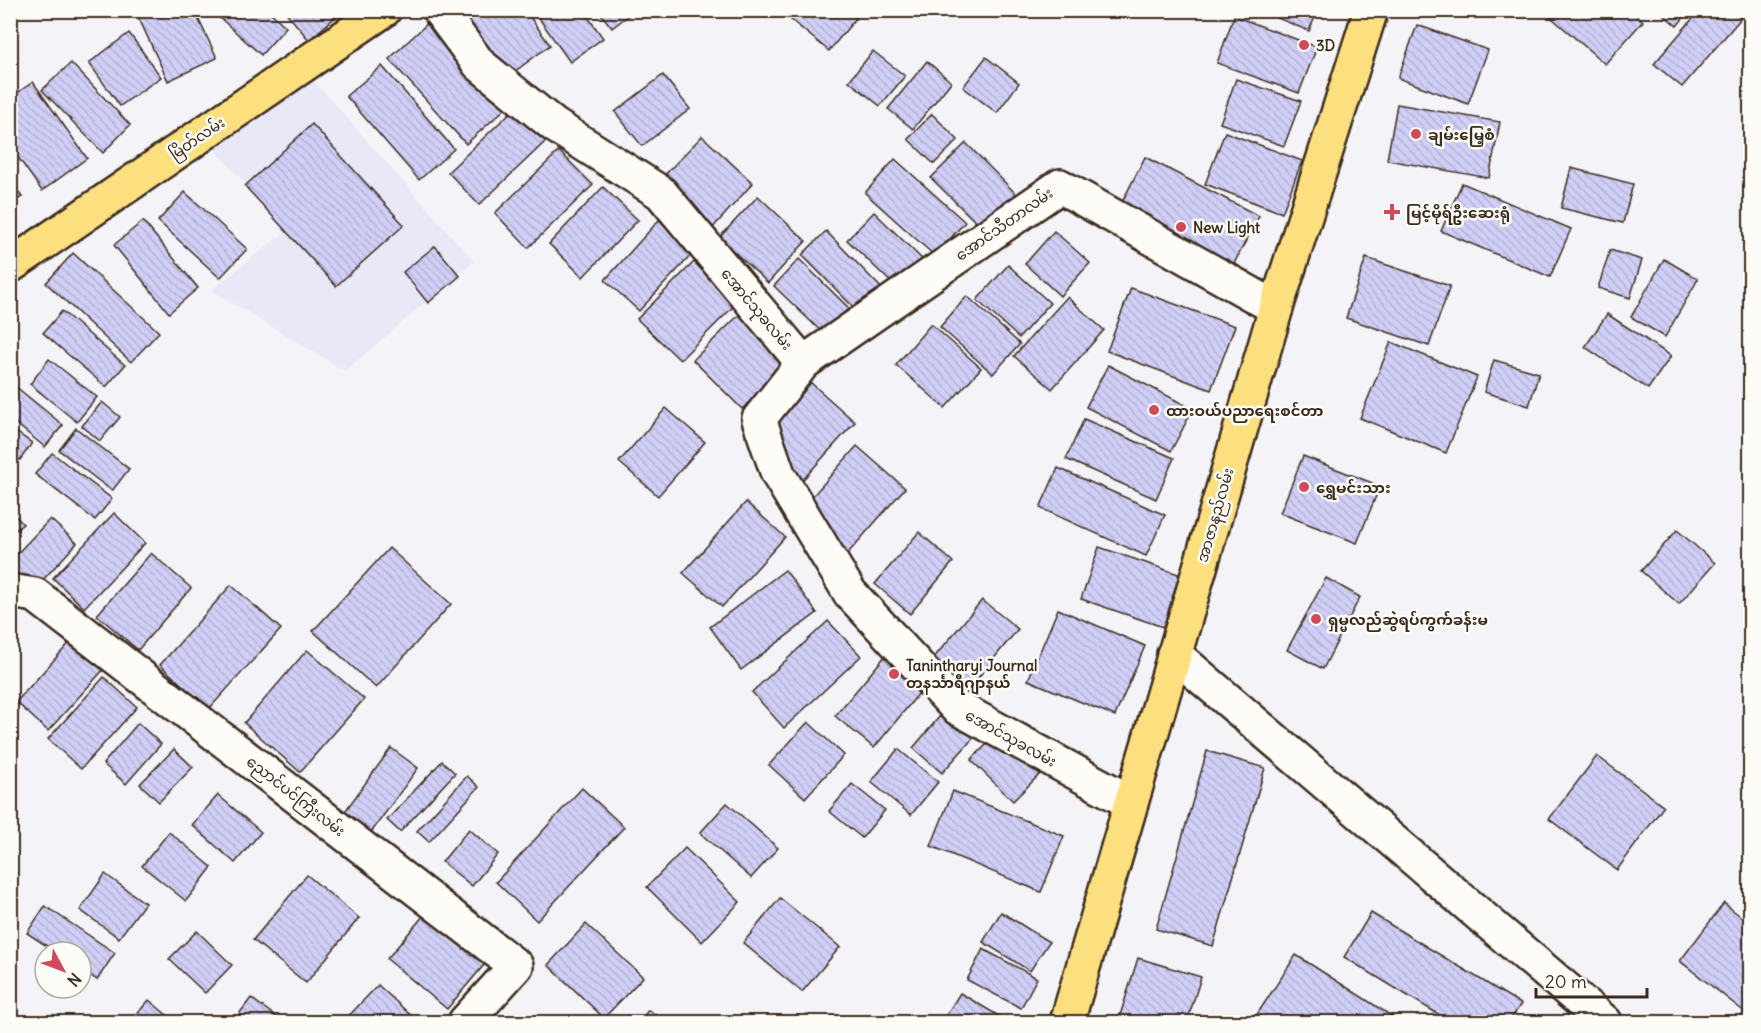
<svg xmlns="http://www.w3.org/2000/svg" width="1761" height="1033" viewBox="0 0 1761 1033" font-family="Delius,'Noto Sans Myanmar',sans-serif">
<style>
.built{fill:#e9e8f7}
.building{fill:url(#building-back-hatch);stroke:#3b2a1e;stroke-width:1.5}
.lines{fill:none;stroke-linecap:round;stroke-linejoin:round}
.minor-casing{stroke:#3b2a1e;stroke-width:38}
.major-casing{stroke:#3b2a1e;stroke-width:38}
.minor{stroke:#fdfcf7;stroke-width:33}
.major{stroke:#fce080;stroke-width:33}
.poi-dot{fill:#d1495b;stroke:#fdfcf7;stroke-width:2}
.labels{text-anchor:middle;dominant-baseline:central;stroke-width:5;stroke-linejoin:round;paint-order:stroke}
.poi-label{font-size:15px;font-weight:bold;fill:#3b2a1e;stroke:#fdfcf7;text-anchor:start}
.street-label{font-size:15px;fill:#3b2a1e;stroke:#fdfcf7}
</style>
<defs>
<pattern id="building-back-hatch" width="6" height="6" patternUnits="userSpaceOnUse" patternTransform="scale(1.5)"><rect width="6" height="6" fill="#d0cff7"/><path d="M-1 5l2 2M0 0l6 6M5-1l2 2" fill="none" stroke="#b4b2d3"/></pattern>
</defs>
<rect width="100%" height="100%" fill="#f4f3f7"/>
<filter id="ink" filterUnits="userSpaceOnUse"><feTurbulence type="fractalNoise" baseFrequency=".0167" numOctaves="2"/><feDisplacementMap in="SourceGraphic" scale="12" xChannelSelector="R" yChannelSelector="G"/><feConvolveMatrix kernelMatrix="1 2 1 2 8 2 1 2 1" color-interpolation-filters="sRGB"/></filter>
<g filter="url(#ink)">
<path class="built" d="M 307,73 L 474,261 L 345,371 L 211,290 L 289,229 L 207,142 Z"/>
<g class="building">
<path d="M 139,10 L 194,10 L 217,58 L 168,81 L 136,12 Z"/>
<path d="M 223,10 L 268,10 L 286,27 L 261,55 L 218,16 Z"/>
<path d="M 284,10 L 340,10 L 341,12 L 309,40 Z"/>
<path d="M 466,10 L 525,10 L 550,45 L 510,75 L 463,13 Z"/>
<path d="M 533,10 L 583,10 L 603,38 L 570,62 Z"/>
<path d="M 598,10 L 634,10 L 634,11 L 612,28 Z"/>
<path d="M 779,10 L 847,10 L 856,18 L 829,51 Z"/>
<path d="M 1258,10 L 1318,10 L 1309,31 Z"/>
<path d="M 1547,10 L 1631,10 L 1643,21 L 1605,64 L 1545,12 Z"/>
<path d="M 1658,10 L 1690,10 L 1677,26 Z"/>
<path d="M 1700,10 L 1748,10 L 1682,87 L 1654,64 Z"/>
<path d="M 1234,16 L 1317,47 L 1299,93 L 1217,63 Z"/>
<path d="M 430,21 L 507,107 L 466,144 L 389,59 Z"/>
<path d="M 1417,25 L 1488,50 L 1468,104 L 1398,78 Z"/>
<path d="M 129,33 L 161,77 L 120,106 L 89,63 Z"/>
<path d="M 873,51 L 905,76 L 880,106 L 849,81 Z"/>
<path d="M 986,57 L 1019,83 L 997,113 L 963,87 Z"/>
<path d="M 927,61 L 951,82 L 913,129 L 888,109 Z"/>
<path d="M 71,63 L 130,125 L 103,153 L 42,90 Z"/>
<path d="M 382,66 L 454,149 L 419,180 L 346,96 Z"/>
<path d="M 663,75 L 690,109 L 642,146 L 615,112 Z"/>
<path d="M 1236,79 L 1301,101 L 1284,146 L 1220,123 Z"/>
<path d="M 33,82 L 87,158 L 42,191 L 10,146 L 10,98 Z"/>
<path d="M 1397,104 L 1500,122 L 1489,178 L 1387,160 Z"/>
<path d="M 515,108 L 546,141 L 479,205 L 448,172 Z"/>
<path d="M 932,114 L 958,140 L 934,164 L 908,139 Z"/>
<path d="M 312,124 L 404,225 L 336,286 L 245,186 Z"/>
<path d="M 1225,132 L 1302,161 L 1282,213 L 1205,184 Z"/>
<path d="M 702,136 L 753,183 L 709,232 L 657,183 Z"/>
<path d="M 966,143 L 1024,202 L 990,236 L 931,178 Z"/>
<path d="M 559,151 L 593,185 L 528,248 L 495,213 Z"/>
<path d="M 1145,157 L 1259,216 L 1229,273 L 1116,214 Z"/>
<path d="M 895,159 L 965,222 L 935,256 L 865,193 Z"/>
<path d="M 1571,168 L 1633,184 L 1623,223 L 1561,208 Z"/>
<path d="M 10,180 L 22,197 L 10,204 Z"/>
<path d="M 1462,183 L 1571,229 L 1550,277 L 1441,231 Z"/>
<path d="M 603,187 L 638,220 L 583,277 L 549,244 Z"/>
<path d="M 185,192 L 247,249 L 220,278 L 158,221 Z"/>
<path d="M 758,196 L 806,241 L 768,283 L 719,238 Z"/>
<path d="M 874,212 L 925,262 L 898,289 L 847,240 Z"/>
<path d="M 659,220 L 694,252 L 639,311 L 605,280 Z"/>
<path d="M 143,221 L 198,288 L 169,313 L 114,245 Z"/>
<path d="M 826,231 L 887,294 L 863,317 L 802,255 Z"/>
<path d="M 1054,231 L 1090,263 L 1060,296 L 1025,264 Z"/>
<path d="M 435,246 L 460,276 L 428,303 L 403,272 Z"/>
<path d="M 1610,250 L 1642,260 L 1630,298 L 1598,288 Z"/>
<path d="M 73,253 L 159,332 L 131,362 L 46,283 Z"/>
<path d="M 1366,258 L 1450,286 L 1429,346 L 1346,318 Z"/>
<path d="M 799,259 L 856,315 L 831,341 L 774,286 Z"/>
<path d="M 1664,259 L 1698,279 L 1665,337 L 1631,317 Z"/>
<path d="M 694,262 L 736,304 L 680,360 L 637,319 Z"/>
<path d="M 1008,265 L 1050,303 L 1019,338 L 977,300 Z"/>
<path d="M 1131,288 L 1235,326 L 1211,390 L 1107,351 Z"/>
<path d="M 967,296 L 1020,344 L 993,374 L 940,327 Z"/>
<path d="M 1067,297 L 1104,330 L 1052,389 L 1014,356 Z"/>
<path d="M 62,311 L 125,365 L 106,387 L 43,333 Z"/>
<path d="M 741,313 L 789,363 L 742,409 L 693,360 Z"/>
<path d="M 1607,314 L 1671,356 L 1648,389 L 1585,347 Z"/>
<path d="M 931,324 L 981,368 L 945,408 L 896,365 Z"/>
<path d="M 1391,342 L 1477,377 L 1446,453 L 1360,418 Z"/>
<path d="M 49,359 L 97,397 L 77,422 L 30,384 Z"/>
<path d="M 1494,360 L 1539,373 L 1529,406 L 1484,392 Z"/>
<path d="M 1108,365 L 1193,409 L 1171,451 L 1086,407 Z"/>
<path d="M 801,374 L 855,422 L 799,484 L 745,436 Z"/>
<path d="M 10,382 L 63,425 L 45,447 L 10,419 Z"/>
<path d="M 102,402 L 120,417 L 100,441 L 82,426 Z"/>
<path d="M 666,408 L 705,442 L 658,496 L 619,462 Z"/>
<path d="M 1084,419 L 1174,458 L 1156,499 L 1066,459 Z"/>
<path d="M 10,428 L 32,443 L 20,460 L 10,453 Z"/>
<path d="M 76,428 L 129,469 L 112,491 L 59,450 Z"/>
<path d="M 857,446 L 905,488 L 842,560 L 794,517 Z"/>
<path d="M 52,453 L 112,499 L 95,520 L 35,474 Z"/>
<path d="M 1303,456 L 1380,486 L 1357,543 L 1280,513 Z"/>
<path d="M 1058,468 L 1165,515 L 1146,556 L 1040,508 Z"/>
<path d="M 746,502 L 785,537 L 722,607 L 683,573 Z"/>
<path d="M 10,510 L 23,524 L 10,535 Z"/>
<path d="M 114,513 L 145,543 L 84,608 L 53,578 Z"/>
<path d="M 50,519 L 77,543 L 28,596 L 10,580 L 10,561 Z"/>
<path d="M 1677,530 L 1715,563 L 1679,604 L 1641,571 Z"/>
<path d="M 919,532 L 953,562 L 910,614 L 875,584 Z"/>
<path d="M 1099,547 L 1181,575 L 1163,627 L 1081,599 Z"/>
<path d="M 389,548 L 451,604 L 376,688 L 313,631 Z"/>
<path d="M 151,553 L 191,588 L 138,650 L 97,615 Z"/>
<path d="M 785,570 L 817,613 L 741,670 L 710,627 Z"/>
<path d="M 1326,578 L 1360,597 L 1323,669 L 1287,650 Z"/>
<path d="M 231,585 L 281,629 L 209,709 L 160,665 Z"/>
<path d="M 982,600 L 1018,629 L 968,690 L 932,660 Z"/>
<path d="M 1058,609 L 1145,646 L 1115,716 L 1028,680 Z"/>
<path d="M 828,621 L 861,656 L 784,728 L 752,692 Z"/>
<path d="M 73,639 L 105,668 L 48,731 L 16,702 Z"/>
<path d="M 307,650 L 364,699 L 300,772 L 244,723 Z"/>
<path d="M 886,655 L 924,687 L 874,748 L 835,716 Z"/>
<path d="M 104,677 L 137,707 L 81,769 L 48,739 Z"/>
<path d="M 946,709 L 976,735 L 942,773 L 913,748 Z"/>
<path d="M 808,722 L 844,755 L 805,798 L 769,765 Z"/>
<path d="M 138,723 L 161,744 L 126,784 L 103,764 Z"/>
<path d="M 999,732 L 1041,773 L 1013,801 L 971,760 Z"/>
<path d="M 391,748 L 418,768 L 370,834 L 343,814 Z"/>
<path d="M 174,749 L 193,767 L 159,802 L 140,784 Z"/>
<path d="M 898,749 L 938,782 L 911,815 L 871,782 Z"/>
<path d="M 1207,751 L 1265,768 L 1213,946 L 1156,929 Z"/>
<path d="M 1597,756 L 1664,806 L 1617,870 L 1549,819 Z"/>
<path d="M 442,761 L 455,773 L 400,832 L 387,820 Z"/>
<path d="M 467,776 L 479,787 L 429,842 L 417,831 Z"/>
<path d="M 852,784 L 885,810 L 862,838 L 829,811 Z"/>
<path d="M 582,788 L 624,827 L 537,921 L 496,882 Z"/>
<path d="M 953,791 L 1064,836 L 1041,892 L 931,846 Z"/>
<path d="M 218,795 L 261,832 L 235,863 L 192,825 Z"/>
<path d="M 727,803 L 778,848 L 751,878 L 700,833 Z"/>
<path d="M 469,829 L 498,854 L 472,886 L 442,862 Z"/>
<path d="M 169,832 L 212,867 L 186,901 L 142,866 Z"/>
<path d="M 685,848 L 740,902 L 702,942 L 647,887 Z"/>
<path d="M 105,874 L 145,903 L 119,938 L 80,910 Z"/>
<path d="M 307,875 L 359,918 L 306,983 L 253,940 Z"/>
<path d="M 780,898 L 840,947 L 802,992 L 743,943 Z"/>
<path d="M 1724,903 L 1750,924 L 1750,1007 L 1746,1013 L 1680,961 Z"/>
<path d="M 45,906 L 115,953 L 97,980 L 81,969 L 81,952 L 56,952 L 27,933 Z"/>
<path d="M 429,909 L 489,959 L 447,1009 L 387,959 Z"/>
<path d="M 1001,912 L 1049,942 L 1030,971 L 983,942 Z"/>
<path d="M 1371,913 L 1521,1004 L 1509,1022 L 1451,1022 L 1344,957 Z"/>
<path d="M 586,924 L 643,977 L 604,1018 L 548,965 Z"/>
<path d="M 197,931 L 232,965 L 205,993 L 169,959 Z"/>
<path d="M 983,949 L 1037,978 L 1021,1008 L 967,980 Z"/>
<path d="M 1296,955 L 1401,1022 L 1252,1022 Z"/>
<path d="M 1138,958 L 1201,977 L 1187,1022 L 1118,1022 Z"/>
<path d="M 378,985 L 418,1022 L 343,1022 Z"/>
<path d="M 960,993 L 1009,1022 L 942,1022 Z"/>
<path d="M 251,998 L 283,1022 L 233,1022 Z"/>
<path d="M 149,1000 L 175,1022 L 130,1022 Z"/>
<path d="M 648,1010 L 667,1022 L 640,1022 Z"/>
</g>
<g class="lines">
<defs>
<g id="minor">
<path d="M 439,10 L 479,64 L 554,125 L 661,193 L 803,363 L 759,419 L 778,474 L 850,593 L 956,707 L 1130,802"/>
<path d="M 803,363 L 1060,186 L 1276,308"/>
<path d="M 10,591 L 35,595 L 516,966 L 465,1022"/>
<path d="M 1174,654 L 1605,1022"/>
</g>
<g id="major">
<path d="M 10,266 L 384,10"/>
<path d="M 1067,1022 L 1276,308 L 1371,10"/>
</g>
</defs>
<use href="#minor" class="minor-casing"/>
<use href="#major" class="major-casing"/>
<use href="#minor" class="minor"/>
<use href="#major" class="major"/>
</g>
</g>
<g class="poi-dot">
<circle cx="1304" cy="45" r="6"/>
<circle cx="1416" cy="134" r="6"/>
<path d="M1389 203h6v6h6v6h-6v6h-6v-6h-6v-6h6z"/>
<circle cx="1181" cy="227" r="6"/>
<circle cx="1154" cy="410" r="6"/>
<circle cx="1304" cy="487" r="6"/>
<circle cx="1316" cy="619" r="6"/>
<circle cx="894" cy="674" r="6"/>
</g>
<g class="labels">
<g class="poi-label">
<text x="1316" y="45">3D</text>
<text x="1428" y="134">ချမ်းမြေ့စံ</text>
<text x="1406" y="212">မြင့်မိုရ်ဦးဆေးရုံ</text>
<text x="1193" y="227">New Light</text>
<text x="1166" y="410">ထားဝယ်ပညာရေးစင်တာ</text>
<text x="1316" y="487">ရွှေမင်းသား</text>
<text x="1328" y="619">ရှမ္မလည်ဆွဲရပ်ကွက်ခန်းမ</text>
<text x="906" y="665">Tanintharyi Journal<tspan x="906" dy="17">တနင်္သာရီဂျာနယ်</tspan></text>
</g>
<g class="street-label">
<text transform="translate(197 138) rotate(-34)">မြိတ်လမ်း</text>
<text transform="translate(1004 224) rotate(-35)">အောင်သီတာလမ်း</text>
<text transform="translate(757 309) rotate(50)">အောင်သုခလမ်း</text>
<text transform="translate(1215 515) rotate(-74)">အာဇာနည်လမ်း</text>
<text transform="translate(1011 738) rotate(29)">အောင်သုခလမ်း</text>
<text transform="translate(296 796) rotate(38)">ညောင်ပင်ကြီးလမ်း</text>
</g>
</g>
<rect width="1761" height="1033" fill="none" stroke="#fdfcf7" stroke-width="36"/>
<rect x="18" y="18" width="1725" height="997" fill="none" stroke="#3b2a1e" stroke-width="2" filter="url(#ink)"/>
<g transform="translate(63 970) rotate(131)"><circle r="28" fill="#fdfcf7" stroke="#afa8a0" stroke-width="1.5"/>
<path d="M0-4.5L10 22L0 15L-10 22Z" fill="#d1495b"/>
<text y="-9" font-size="16" font-weight="bold" text-anchor="middle" fill="#3b2a1e">N</text>
</g>
<path d="M1536 988v9h111v-9" fill="none" stroke="#3b2a1e" stroke-width="3"/>
<text x="1545" y="988" font-size="18" fill="#3b2a1e" stroke="#fdfcf7" stroke-width="4.5" paint-order="stroke">20 m</text>
</svg>
